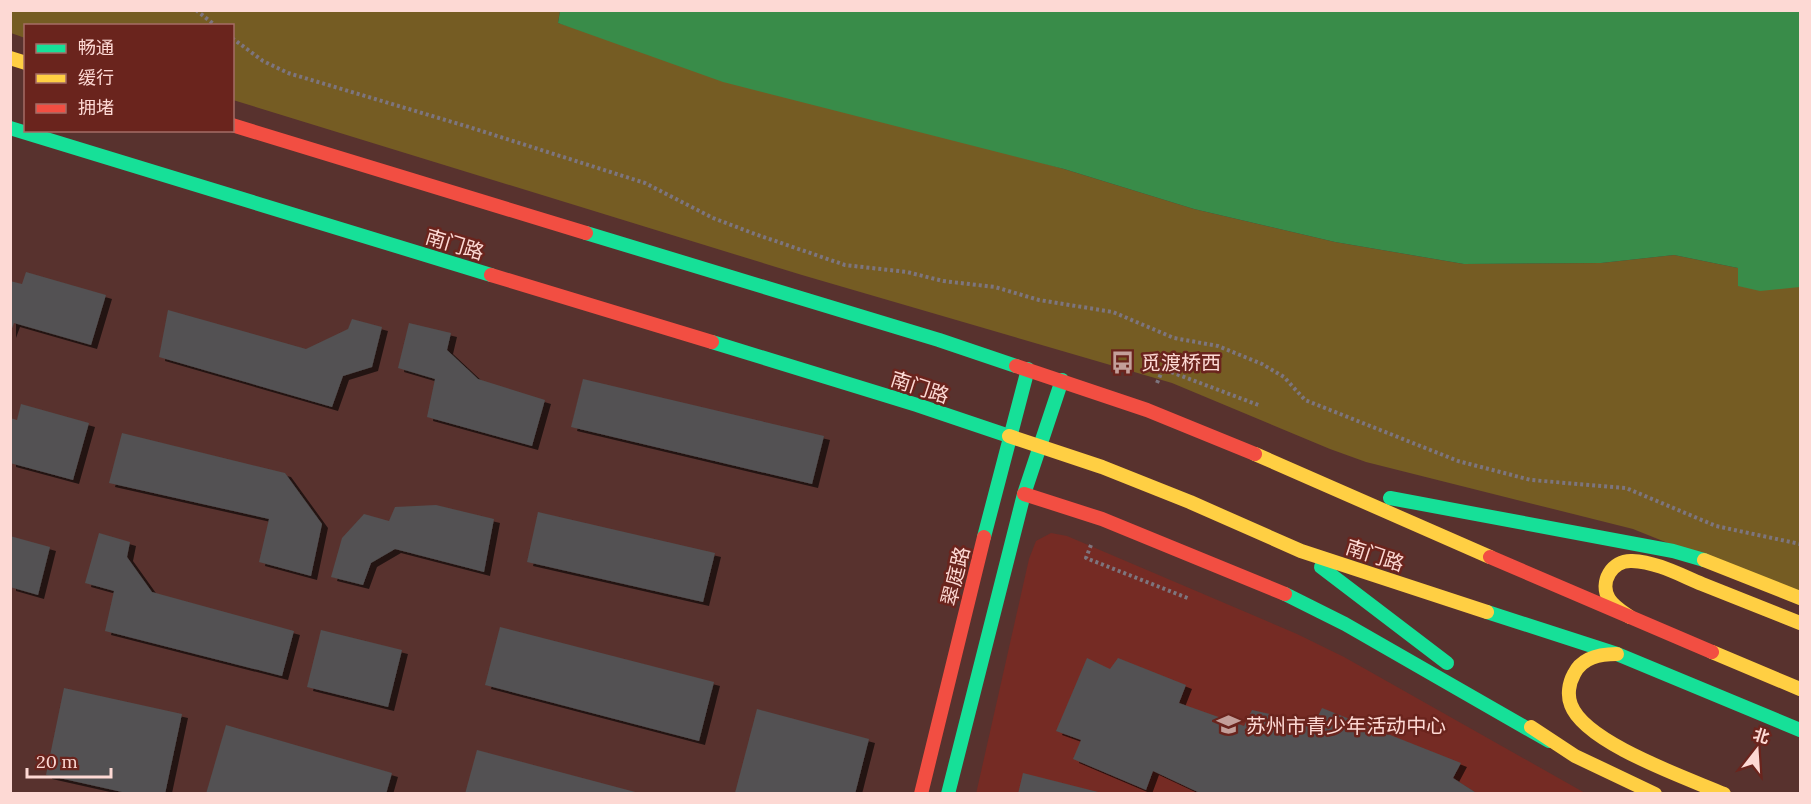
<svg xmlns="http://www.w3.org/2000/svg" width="1811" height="804" viewBox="0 0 1811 804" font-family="Lora,'Noto Sans SC',serif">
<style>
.built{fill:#752b24}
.green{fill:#755c23}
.water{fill:#398c49}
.building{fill:#525152;filter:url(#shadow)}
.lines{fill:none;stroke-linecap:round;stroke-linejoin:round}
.path{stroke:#7d757e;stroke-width:4;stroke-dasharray:3 3;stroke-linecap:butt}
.fast{stroke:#16e098;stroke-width:14}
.slow{stroke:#ffcf43;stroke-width:14}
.jam{stroke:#f24e42;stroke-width:14}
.labels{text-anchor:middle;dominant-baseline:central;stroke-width:5;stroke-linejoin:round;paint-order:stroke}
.street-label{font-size:20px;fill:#fdd9d4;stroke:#6a241d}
.poi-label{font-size:20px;fill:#fdd9d4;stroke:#6a241d;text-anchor:start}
</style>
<defs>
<filter id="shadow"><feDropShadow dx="6" dy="4" stdDeviation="0" flood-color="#0009"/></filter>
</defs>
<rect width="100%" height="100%" fill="#58322e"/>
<path class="built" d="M 1051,533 L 1067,536 L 1297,634 L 1344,657 L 1585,793 L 976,794 L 1029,559 L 1036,541 Z"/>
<path class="green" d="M 10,11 L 560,11 L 558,23 L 1064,169 L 1194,209 L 1335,242 L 1464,264 L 1601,263 L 1674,255 L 1738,268 L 1739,286 L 1800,287 L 1800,596 L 1633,529 L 1366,462 L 1330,449 L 1172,383 L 802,275 L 233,100 L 232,26 L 26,26 L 25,38 L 11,33 Z"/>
<path class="water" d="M 560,11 L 1800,11 L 1800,287 L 1760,291 L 1738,286 L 1738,268 L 1674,255 L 1601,263 L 1464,264 L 1335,242 L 1194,209 L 1064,169 L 723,82 L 558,23 Z"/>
<g class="building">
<path d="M 26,272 L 106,295 L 91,345 L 14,323 L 10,334 L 10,281 L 22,284 Z"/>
<path d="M 168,310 L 306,349 L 348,329 L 352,319 L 382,327 L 372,367 L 343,376 L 332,407 L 159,357 Z"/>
<path d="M 409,323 L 451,333 L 447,350 L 478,379 L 545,400 L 532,446 L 427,417 L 435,379 L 398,368 Z"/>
<path d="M 583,379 L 824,436 L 812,484 L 571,427 Z"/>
<path d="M 21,404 L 89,423 L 73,480 L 10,463 L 10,418 L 17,420 Z"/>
<path d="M 122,433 L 285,473 L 322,524 L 311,576 L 259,562 L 269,519 L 109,483 Z"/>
<path d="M 436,505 L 494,519 L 484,572 L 395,549 L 371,563 L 363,585 L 331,577 L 342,538 L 364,514 L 389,521 L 395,507 Z"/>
<path d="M 538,512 L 715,553 L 703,602 L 527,562 Z"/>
<path d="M 99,533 L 130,542 L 127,557 L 152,592 L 294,631 L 282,676 L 105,631 L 114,591 L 85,583 Z"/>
<path d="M 10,536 L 50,547 L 38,595 L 10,587 Z"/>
<path d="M 500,627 L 714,682 L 699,741 L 485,685 Z"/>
<path d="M 321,630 L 402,650 L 388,707 L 307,687 Z"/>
<path d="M 1087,658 L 1110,669 L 1118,658 L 1186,685 L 1179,703 L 1244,726 L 1252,710 L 1314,724 L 1322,708 L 1461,763 L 1453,778 L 1478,794 L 1202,794 L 1153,771 L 1146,790 L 1073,759 L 1081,740 L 1056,731 Z"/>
<path d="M 64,688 L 182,714 L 165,794 L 131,794 L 46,775 Z"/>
<path d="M 757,709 L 869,739 L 855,794 L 735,793 Z"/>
<path d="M 226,725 L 392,773 L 386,794 L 206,794 Z"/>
<path d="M 477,750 L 639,793 L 639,794 L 465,794 Z"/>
<path d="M 1023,773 L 1102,793 L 1102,794 L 1018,794 Z"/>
</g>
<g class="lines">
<g class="path">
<path d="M 196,10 L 216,26"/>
<path d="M 232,38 L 263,61 L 288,73 L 469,127 L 645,183 L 713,218 L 755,234 L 845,265 L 907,272 L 943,281 L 995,287 L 1039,300 L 1113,312 L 1174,338 L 1218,346 L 1262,364 L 1284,377 L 1305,400 L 1458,461 L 1531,480 L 1626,488 L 1716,526 L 1800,544"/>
<path d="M 1157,383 L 1163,369 L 1261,406"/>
<path d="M 1091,545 L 1086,558 L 1190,599"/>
</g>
<g class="fast">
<path d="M 10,128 L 491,275"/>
<path d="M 586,233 L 939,340 L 1016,366"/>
<path d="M 712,342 L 917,405 L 1009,436"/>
<path d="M 1390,498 L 1673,551 L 1704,560"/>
<path d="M 984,537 L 1028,369"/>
<path d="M 1321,567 L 1447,663"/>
<path d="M 1285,594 L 1345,624 L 1549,741"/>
<path d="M 1487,612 L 1617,654 L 1800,730"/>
<path d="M 948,794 L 1024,494 L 1062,380"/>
</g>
<g class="slow">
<path d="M 10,58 L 26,63"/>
<path d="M 1009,436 L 1102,467 L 1190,502 L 1301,551 L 1487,612"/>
<path d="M 1255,454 L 1490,557"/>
<path d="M 1704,560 L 1800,598"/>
<path d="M 1630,617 C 1623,612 1614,607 1609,599 C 1599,582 1612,560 1632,561 C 1657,562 1680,575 1702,584 C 1734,597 1767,610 1800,623"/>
<path d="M 1712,652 L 1800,689"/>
<path d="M 1617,654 C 1600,654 1582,657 1574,674 C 1569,683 1567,695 1571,705 C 1585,743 1687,778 1724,794"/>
<path d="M 1531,727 L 1575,756 L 1655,794"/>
</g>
<g class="jam">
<path d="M 232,125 L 586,233"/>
<path d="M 491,275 L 712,342"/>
<path d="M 1016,366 L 1147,410 L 1255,454"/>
<path d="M 1024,494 L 1102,519 L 1285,594"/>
<path d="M 1490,557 L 1712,652"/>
<path d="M 921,794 L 984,537"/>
</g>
</g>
<defs>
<symbol id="bus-bare" viewBox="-9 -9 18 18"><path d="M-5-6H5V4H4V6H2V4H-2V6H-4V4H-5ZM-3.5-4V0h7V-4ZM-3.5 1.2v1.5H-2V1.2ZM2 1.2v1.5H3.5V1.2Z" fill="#c39f9a" stroke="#6a241d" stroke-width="2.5" paint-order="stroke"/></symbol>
<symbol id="university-bare" viewBox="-9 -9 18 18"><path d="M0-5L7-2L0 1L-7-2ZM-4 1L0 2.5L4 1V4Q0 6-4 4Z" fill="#c39f9a" stroke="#6a241d" stroke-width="2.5" paint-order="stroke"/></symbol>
</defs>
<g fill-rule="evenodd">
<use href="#bus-bare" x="1106" y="346" width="33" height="33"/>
<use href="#university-bare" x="1212" y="708" width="33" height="33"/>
</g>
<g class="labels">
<g class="street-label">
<text transform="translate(455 244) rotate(17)">南门路</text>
<text transform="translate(920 387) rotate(18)">南门路</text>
<text transform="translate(1375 555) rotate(18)">南门路</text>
<text transform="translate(955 576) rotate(-76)">翠庭路</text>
</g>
<g class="poi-label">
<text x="1141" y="362">觅渡桥西</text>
<text x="1246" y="725">苏州市青少年活动中心</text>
</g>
</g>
<rect width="1811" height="804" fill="none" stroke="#fdd9d4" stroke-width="24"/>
<rect x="24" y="24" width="210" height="108" fill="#6a241d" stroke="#a56c66" stroke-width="1.5"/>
<rect x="36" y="44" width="30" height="9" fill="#16e098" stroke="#a56c66" stroke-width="1.5"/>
<text x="78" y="54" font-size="18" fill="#fdd9d4">畅通</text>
<rect x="36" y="74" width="30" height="9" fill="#ffcf43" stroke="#a56c66" stroke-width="1.5"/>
<text x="78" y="84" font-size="18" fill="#fdd9d4">缓行</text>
<rect x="36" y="104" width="30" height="9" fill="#f24e42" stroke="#a56c66" stroke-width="1.5"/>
<text x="78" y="114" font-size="18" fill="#fdd9d4">拥堵</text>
<g transform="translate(1757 750) rotate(17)" stroke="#6a241d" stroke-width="4.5" paint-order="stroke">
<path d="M0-4.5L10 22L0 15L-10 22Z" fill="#fdd9d4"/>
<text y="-9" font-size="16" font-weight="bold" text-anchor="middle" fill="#fdd9d4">北</text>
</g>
<path d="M27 768v9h84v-9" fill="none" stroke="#fdd9d4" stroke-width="3"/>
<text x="36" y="768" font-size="18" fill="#fdd9d4" stroke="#6a241d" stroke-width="4.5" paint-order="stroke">20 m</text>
</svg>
